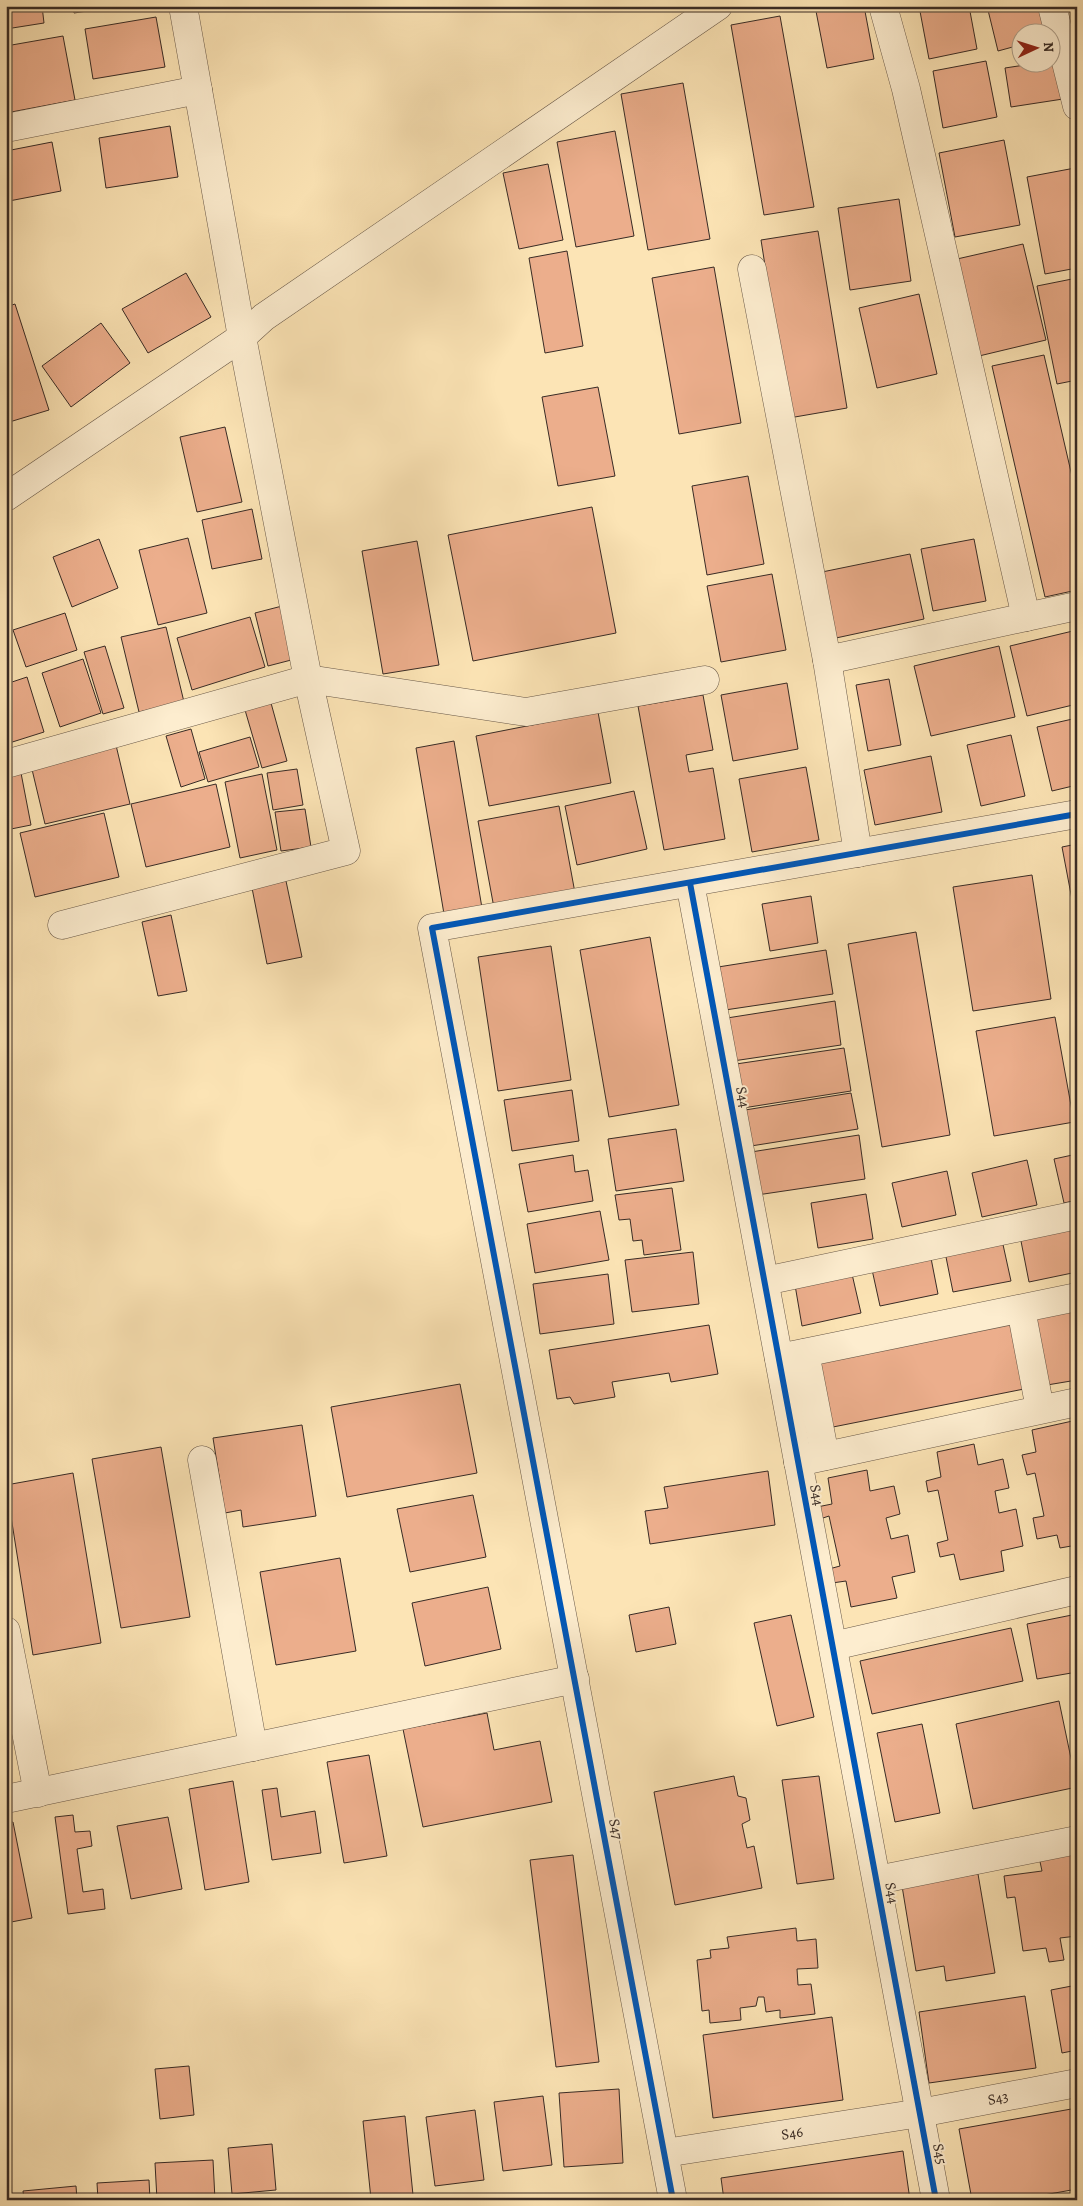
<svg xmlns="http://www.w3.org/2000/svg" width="1083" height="2206" viewBox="0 0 1083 2206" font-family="Alegreya,serif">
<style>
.building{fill:#ecae8c;stroke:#382b25}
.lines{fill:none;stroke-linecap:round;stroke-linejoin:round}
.minor-casing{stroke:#695949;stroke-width:29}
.minor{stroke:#fdedcf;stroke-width:28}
.cycleway-casing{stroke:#fdedcf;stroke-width:9}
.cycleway{stroke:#0057b8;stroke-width:6}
.labels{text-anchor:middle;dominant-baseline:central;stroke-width:4;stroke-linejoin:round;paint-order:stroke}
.street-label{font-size:15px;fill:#382b25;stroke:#fdedcf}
</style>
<rect width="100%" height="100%" fill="#fce4b5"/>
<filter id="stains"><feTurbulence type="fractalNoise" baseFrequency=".004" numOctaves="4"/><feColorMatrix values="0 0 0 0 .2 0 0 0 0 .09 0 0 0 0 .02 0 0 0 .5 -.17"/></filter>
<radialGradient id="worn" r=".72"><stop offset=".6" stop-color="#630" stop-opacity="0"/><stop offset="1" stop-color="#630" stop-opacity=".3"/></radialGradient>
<g class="building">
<path d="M 6,6 L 42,6 L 44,23 L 6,29 Z"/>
<path d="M 73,6 L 120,6 L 74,13 Z"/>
<path d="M 815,6 L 864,6 L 874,59 L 827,68 Z"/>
<path d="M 919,6 L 969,6 L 977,49 L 929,59 Z"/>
<path d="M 987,6 L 1038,6 L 1045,32 L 1020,32 L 1020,45 L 998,51 Z"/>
<path d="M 780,16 L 814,207 L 764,215 L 731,25 Z"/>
<path d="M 156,17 L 165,67 L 93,79 L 85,29 Z"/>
<path d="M 63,36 L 75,100 L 6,113 L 6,46 Z"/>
<path d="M 1058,60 L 1063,99 L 1011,107 L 1005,68 Z"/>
<path d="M 986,61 L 997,117 L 943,128 L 933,71 Z"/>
<path d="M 683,83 L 710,239 L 648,250 L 621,94 Z"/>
<path d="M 170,126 L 178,177 L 106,188 L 99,138 Z"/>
<path d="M 615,131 L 634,236 L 576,247 L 557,142 Z"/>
<path d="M 1004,140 L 1020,225 L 955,237 L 939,153 Z"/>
<path d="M 52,142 L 61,191 L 9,201 L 6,188 L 6,151 Z"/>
<path d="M 548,164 L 563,240 L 519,249 L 503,173 Z"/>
<path d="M 1075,168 L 1077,178 L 1077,268 L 1045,274 L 1027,177 Z"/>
<path d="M 899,199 L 911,281 L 850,290 L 838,208 Z"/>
<path d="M 818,231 L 847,408 L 789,418 L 761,240 Z"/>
<path d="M 1023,244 L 1046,340 L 979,356 L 957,259 Z"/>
<path d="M 567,251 L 583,346 L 545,353 L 529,258 Z"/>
<path d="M 714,267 L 741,423 L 679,434 L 652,278 Z"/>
<path d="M 186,273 L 211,317 L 148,353 L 122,309 Z"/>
<path d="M 1077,278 L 1077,380 L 1057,384 L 1037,286 Z"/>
<path d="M 919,294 L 937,374 L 877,388 L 859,308 Z"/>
<path d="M 15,304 L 49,410 L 6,423 L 6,307 Z"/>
<path d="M 101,323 L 130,363 L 71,407 L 42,366 Z"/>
<path d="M 1044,355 L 1077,498 L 1077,590 L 1045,597 L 992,366 Z"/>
<path d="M 598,387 L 615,476 L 558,486 L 542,397 Z"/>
<path d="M 225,427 L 242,502 L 197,512 L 180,437 Z"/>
<path d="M 748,476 L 764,564 L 707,575 L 692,486 Z"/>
<path d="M 592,507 L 616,633 L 473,661 L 448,535 Z"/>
<path d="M 252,509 L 262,559 L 212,569 L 202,520 Z"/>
<path d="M 188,538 L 207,613 L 158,625 L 139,550 Z"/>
<path d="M 99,539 L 118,588 L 72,607 L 53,557 Z"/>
<path d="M 974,539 L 986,601 L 933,611 L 921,549 Z"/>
<path d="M 417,541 L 439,665 L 383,674 L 362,551 Z"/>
<path d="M 910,554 L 924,619 L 836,638 L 822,572 Z"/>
<path d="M 772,574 L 786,650 L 721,662 L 707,586 Z"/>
<path d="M 286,605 L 299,658 L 268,666 L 255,613 Z"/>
<path d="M 65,613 L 77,650 L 26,667 L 13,630 Z"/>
<path d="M 250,617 L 265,667 L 192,690 L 177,638 Z"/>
<path d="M 166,627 L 184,702 L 139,712 L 121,637 Z"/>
<path d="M 1077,630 L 1077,704 L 1027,716 L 1010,646 Z"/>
<path d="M 105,646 L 124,708 L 103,714 L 84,652 Z"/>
<path d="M 999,646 L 1015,717 L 931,736 L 914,666 Z"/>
<path d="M 83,659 L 101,713 L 60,727 L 42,673 Z"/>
<path d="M 27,677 L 44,732 L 6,744 L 6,684 Z"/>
<path d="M 889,679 L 901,745 L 868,751 L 856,685 Z"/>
<path d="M 787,683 L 798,749 L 733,761 L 721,695 Z"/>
<path d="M 703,695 L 713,750 L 686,755 L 689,772 L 713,768 L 725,839 L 664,850 L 638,706 Z"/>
<path d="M 271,703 L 287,761 L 262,768 L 245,710 Z"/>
<path d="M 598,712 L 611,783 L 489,806 L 476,736 Z"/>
<path d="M 1077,718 L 1077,785 L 1052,791 L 1037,727 Z"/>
<path d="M 191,729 L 205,779 L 181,787 L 166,736 Z"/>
<path d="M 1011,735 L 1025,796 L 981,806 L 967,745 Z"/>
<path d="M 250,737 L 259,767 L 208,782 L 199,752 Z"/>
<path d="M 115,741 L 130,804 L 45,824 L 30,761 Z"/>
<path d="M 454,741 L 482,908 L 444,914 L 416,748 Z"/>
<path d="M 931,756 L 942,812 L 875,825 L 864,770 Z"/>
<path d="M 806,767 L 819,840 L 752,852 L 739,779 Z"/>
<path d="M 297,769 L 303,805 L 273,810 L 267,773 Z"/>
<path d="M 21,773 L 31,825 L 6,830 L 6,776 Z"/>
<path d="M 262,774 L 277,850 L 240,858 L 225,782 Z"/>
<path d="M 216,784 L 230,847 L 146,867 L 131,804 Z"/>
<path d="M 634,791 L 647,849 L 577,865 L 565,806 Z"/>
<path d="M 559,806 L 575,893 L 494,908 L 478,821 Z"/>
<path d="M 305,809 L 311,847 L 281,851 L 275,812 Z"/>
<path d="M 104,813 L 119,877 L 35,897 L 20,833 Z"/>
<path d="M 1077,844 L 1077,926 L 1062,847 Z"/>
<path d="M 1032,875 L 1051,999 L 973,1011 L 953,887 Z"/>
<path d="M 286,881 L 302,957 L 267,964 L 252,888 Z"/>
<path d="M 811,896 L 818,943 L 770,951 L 762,904 Z"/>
<path d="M 171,915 L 187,991 L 158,996 L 142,922 Z"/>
<path d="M 916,932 L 950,1135 L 882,1147 L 848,944 Z"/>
<path d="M 650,937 L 679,1105 L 609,1117 L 580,950 Z"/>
<path d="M 551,946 L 571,1080 L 498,1091 L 478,957 Z"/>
<path d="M 826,950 L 833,994 L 725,1010 L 718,967 Z"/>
<path d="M 835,1001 L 841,1045 L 733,1061 L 727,1018 Z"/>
<path d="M 1055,1017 L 1074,1122 L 994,1136 L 976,1031 Z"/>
<path d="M 844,1048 L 851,1091 L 743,1108 L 736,1064 Z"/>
<path d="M 572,1090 L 579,1141 L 512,1151 L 504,1100 Z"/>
<path d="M 851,1093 L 858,1129 L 751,1146 L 745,1110 Z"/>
<path d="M 676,1129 L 684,1181 L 616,1191 L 608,1139 Z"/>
<path d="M 859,1135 L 865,1179 L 757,1195 L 751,1152 Z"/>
<path d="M 1077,1154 L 1077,1200 L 1064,1203 L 1054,1159 Z"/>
<path d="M 573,1155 L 575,1172 L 588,1170 L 593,1201 L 528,1212 L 519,1164 Z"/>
<path d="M 1027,1160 L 1037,1205 L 982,1217 L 972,1173 Z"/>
<path d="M 947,1171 L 956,1215 L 902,1227 L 892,1183 Z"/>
<path d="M 672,1188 L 681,1250 L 644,1255 L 642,1240 L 633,1241 L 630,1219 L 619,1220 L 615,1195 Z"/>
<path d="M 866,1194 L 873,1239 L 818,1248 L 811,1203 Z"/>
<path d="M 600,1211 L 609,1260 L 535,1273 L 527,1224 Z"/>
<path d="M 1077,1224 L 1077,1272 L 1029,1282 L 1020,1236 Z"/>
<path d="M 1002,1240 L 1011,1281 L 953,1292 L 945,1252 Z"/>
<path d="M 693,1252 L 699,1304 L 632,1312 L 625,1260 Z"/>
<path d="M 930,1253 L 938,1294 L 880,1306 L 871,1265 Z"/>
<path d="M 608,1274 L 614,1324 L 540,1334 L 533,1284 Z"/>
<path d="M 852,1274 L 861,1313 L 802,1326 L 795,1285 Z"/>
<path d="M 1077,1307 L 1077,1380 L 1047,1385 L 1034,1315 Z"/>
<path d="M 1010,1319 L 1024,1389 L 828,1428 L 815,1357 Z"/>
<path d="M 709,1325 L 718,1374 L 671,1382 L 669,1373 L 612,1382 L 615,1397 L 574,1404 L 570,1397 L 557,1399 L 549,1350 Z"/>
<path d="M 460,1384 L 477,1473 L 347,1497 L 331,1407 Z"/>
<path d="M 1077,1420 L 1077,1545 L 1060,1548 L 1057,1535 L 1037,1539 L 1033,1518 L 1044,1516 L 1035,1473 L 1027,1475 L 1022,1455 L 1036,1452 L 1032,1430 Z"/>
<path d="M 302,1425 L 316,1516 L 243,1527 L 241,1510 L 225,1513 L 213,1438 Z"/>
<path d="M 974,1444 L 978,1465 L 1003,1459 L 1009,1488 L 995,1491 L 999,1513 L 1016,1509 L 1023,1546 L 1001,1551 L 1004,1571 L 960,1580 L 954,1554 L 940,1557 L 937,1543 L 948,1540 L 938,1490 L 928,1492 L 926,1481 L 941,1477 L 937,1452 Z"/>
<path d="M 161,1447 L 190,1617 L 121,1628 L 92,1459 Z"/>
<path d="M 867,1470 L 870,1491 L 894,1486 L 900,1514 L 886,1518 L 891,1539 L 908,1535 L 915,1572 L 892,1577 L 897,1598 L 851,1607 L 846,1581 L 832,1583 L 829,1569 L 840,1566 L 829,1516 L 820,1519 L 817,1507 L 832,1504 L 828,1478 Z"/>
<path d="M 768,1471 L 775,1525 L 650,1544 L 645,1511 L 668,1508 L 664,1487 Z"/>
<path d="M 73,1473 L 101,1643 L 33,1655 L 6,1485 Z"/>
<path d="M 473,1495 L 486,1557 L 410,1572 L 397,1509 Z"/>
<path d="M 340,1558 L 356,1651 L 276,1665 L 260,1572 Z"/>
<path d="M 488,1587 L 501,1649 L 425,1666 L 412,1603 Z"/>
<path d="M 669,1607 L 676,1644 L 636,1652 L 629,1615 Z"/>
<path d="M 1077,1614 L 1077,1672 L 1037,1679 L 1027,1624 Z"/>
<path d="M 791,1615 L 814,1717 L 777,1726 L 754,1623 Z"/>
<path d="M 1011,1628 L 1023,1681 L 872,1714 L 860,1661 Z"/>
<path d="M 1059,1701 L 1077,1787 L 973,1809 L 956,1724 Z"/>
<path d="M 487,1713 L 494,1750 L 540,1741 L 552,1802 L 423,1827 L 403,1729 Z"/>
<path d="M 922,1724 L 940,1813 L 895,1822 L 877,1733 Z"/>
<path d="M 369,1755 L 387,1856 L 344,1863 L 327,1762 Z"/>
<path d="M 734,1776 L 738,1796 L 746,1798 L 750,1820 L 742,1824 L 747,1848 L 754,1846 L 762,1888 L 675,1905 L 654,1792 Z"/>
<path d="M 819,1776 L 834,1879 L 797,1884 L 782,1780 Z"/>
<path d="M 233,1781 L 249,1882 L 205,1890 L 189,1789 Z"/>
<path d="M 277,1788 L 281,1817 L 315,1811 L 321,1853 L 272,1860 L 262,1790 Z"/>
<path d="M 73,1815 L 75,1832 L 90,1831 L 92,1846 L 77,1849 L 83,1892 L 103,1889 L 105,1909 L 68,1914 L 55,1817 Z"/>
<path d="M 168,1817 L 182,1889 L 131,1899 L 117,1826 Z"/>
<path d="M 13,1822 L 32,1918 L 6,1923 L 6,1823 Z"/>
<path d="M 1072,1852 L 1077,1873 L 1077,1936 L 1060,1938 L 1064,1960 L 1049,1962 L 1046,1948 L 1023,1951 L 1015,1897 L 1007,1898 L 1004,1876 L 1042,1871 L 1039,1857 Z"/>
<path d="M 573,1855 L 599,2062 L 556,2067 L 530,1860 Z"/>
<path d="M 978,1874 L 995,1973 L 946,1981 L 944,1966 L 916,1971 L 902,1886 Z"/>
<path d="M 796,1928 L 797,1941 L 816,1939 L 818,1968 L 797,1969 L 798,1985 L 811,1984 L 815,2014 L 780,2018 L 780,2010 L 766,2012 L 764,1997 L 758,1997 L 756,2006 L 740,2008 L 741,2020 L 710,2023 L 709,2010 L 702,2011 L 697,1960 L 711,1958 L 710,1950 L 729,1948 L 727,1937 Z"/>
<path d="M 1077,1985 L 1077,2050 L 1062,2053 L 1051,1990 Z"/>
<path d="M 1025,1996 L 1036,2068 L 929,2083 L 919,2012 Z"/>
<path d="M 832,2017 L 843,2100 L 713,2118 L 703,2035 Z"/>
<path d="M 189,2066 L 194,2115 L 160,2119 L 155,2069 Z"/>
<path d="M 619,2089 L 623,2163 L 564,2167 L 559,2093 Z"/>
<path d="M 543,2096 L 552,2165 L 503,2171 L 494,2102 Z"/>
<path d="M 1077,2108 L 1077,2189 L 1016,2200 L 972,2200 L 959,2129 Z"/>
<path d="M 475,2110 L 484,2180 L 435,2186 L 426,2117 Z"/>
<path d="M 405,2116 L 413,2195 L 371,2199 L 363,2121 Z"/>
<path d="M 272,2144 L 276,2190 L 232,2194 L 228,2148 Z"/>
<path d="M 903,2151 L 910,2200 L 724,2200 L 721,2178 Z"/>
<path d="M 213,2160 L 215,2200 L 157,2200 L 155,2163 Z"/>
<path d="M 149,2180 L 150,2200 L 98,2200 L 97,2183 Z"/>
<path d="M 76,2186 L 77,2200 L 24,2200 L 23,2191 Z"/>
</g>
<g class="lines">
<defs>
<g id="minor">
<path d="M 883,6 L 906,89 L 1026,617"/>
<path d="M 1052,6 L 1077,106"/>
<path d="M 6,128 L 198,90"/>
<path d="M 752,269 L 827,660 L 858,853"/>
<path d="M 6,497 L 242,337 L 264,317 L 718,6"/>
<path d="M 827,660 L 1077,606"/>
<path d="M 6,764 L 308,679 L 526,712 L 705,680"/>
<path d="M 690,883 L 936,2200"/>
<path d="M 62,925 L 346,851 L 308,679 L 242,337 L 183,6"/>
<path d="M 765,1281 L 1077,1215"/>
<path d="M 1021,1309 L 1040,1409"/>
<path d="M 805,1353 L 825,1456"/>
<path d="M 779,1358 L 1077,1297"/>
<path d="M 202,1460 L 253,1747"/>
<path d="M 798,1462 L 1077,1402"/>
<path d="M 6,1631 L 38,1793"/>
<path d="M 833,1646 L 1077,1590"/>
<path d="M 6,1799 L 575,1679"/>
<path d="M 877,1880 L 1077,1840"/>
<path d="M 665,2153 L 920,2113 L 1077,2083"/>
<path d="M 673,2200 L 432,928 L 1077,814"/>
</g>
</defs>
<use href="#minor" class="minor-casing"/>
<use href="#minor" class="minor"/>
<defs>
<g id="cycleway">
<path d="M 690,883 L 936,2200"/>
<path d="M 673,2200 L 432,928 L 1077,814"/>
</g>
</defs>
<use href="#cycleway" class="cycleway-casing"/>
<use href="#cycleway" class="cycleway"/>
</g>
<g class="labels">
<g class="street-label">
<text transform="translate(743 1097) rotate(79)">S44</text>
<text transform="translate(817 1495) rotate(79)">S44</text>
<text transform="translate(616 1829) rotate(79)">S47</text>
<text transform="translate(892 1893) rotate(80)">S44</text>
<text transform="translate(998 2098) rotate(-11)">S43</text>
<text transform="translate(792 2133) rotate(-9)">S46</text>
<text transform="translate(940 2154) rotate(79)">S45</text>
</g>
</g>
<rect width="1083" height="2206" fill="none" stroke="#fce4b5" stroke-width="25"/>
<rect x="8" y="8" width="1068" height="2191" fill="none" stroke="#382b25" stroke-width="2.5"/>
<rect x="12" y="12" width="1058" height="2181" fill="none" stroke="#382b25"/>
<g transform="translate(1036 48) rotate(86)"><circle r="24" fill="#fdedcf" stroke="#ae9f8b"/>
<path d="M0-4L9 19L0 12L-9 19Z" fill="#8f2418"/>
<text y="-8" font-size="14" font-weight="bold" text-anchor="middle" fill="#382b25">N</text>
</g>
<rect width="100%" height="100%" filter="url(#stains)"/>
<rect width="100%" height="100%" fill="url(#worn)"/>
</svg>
